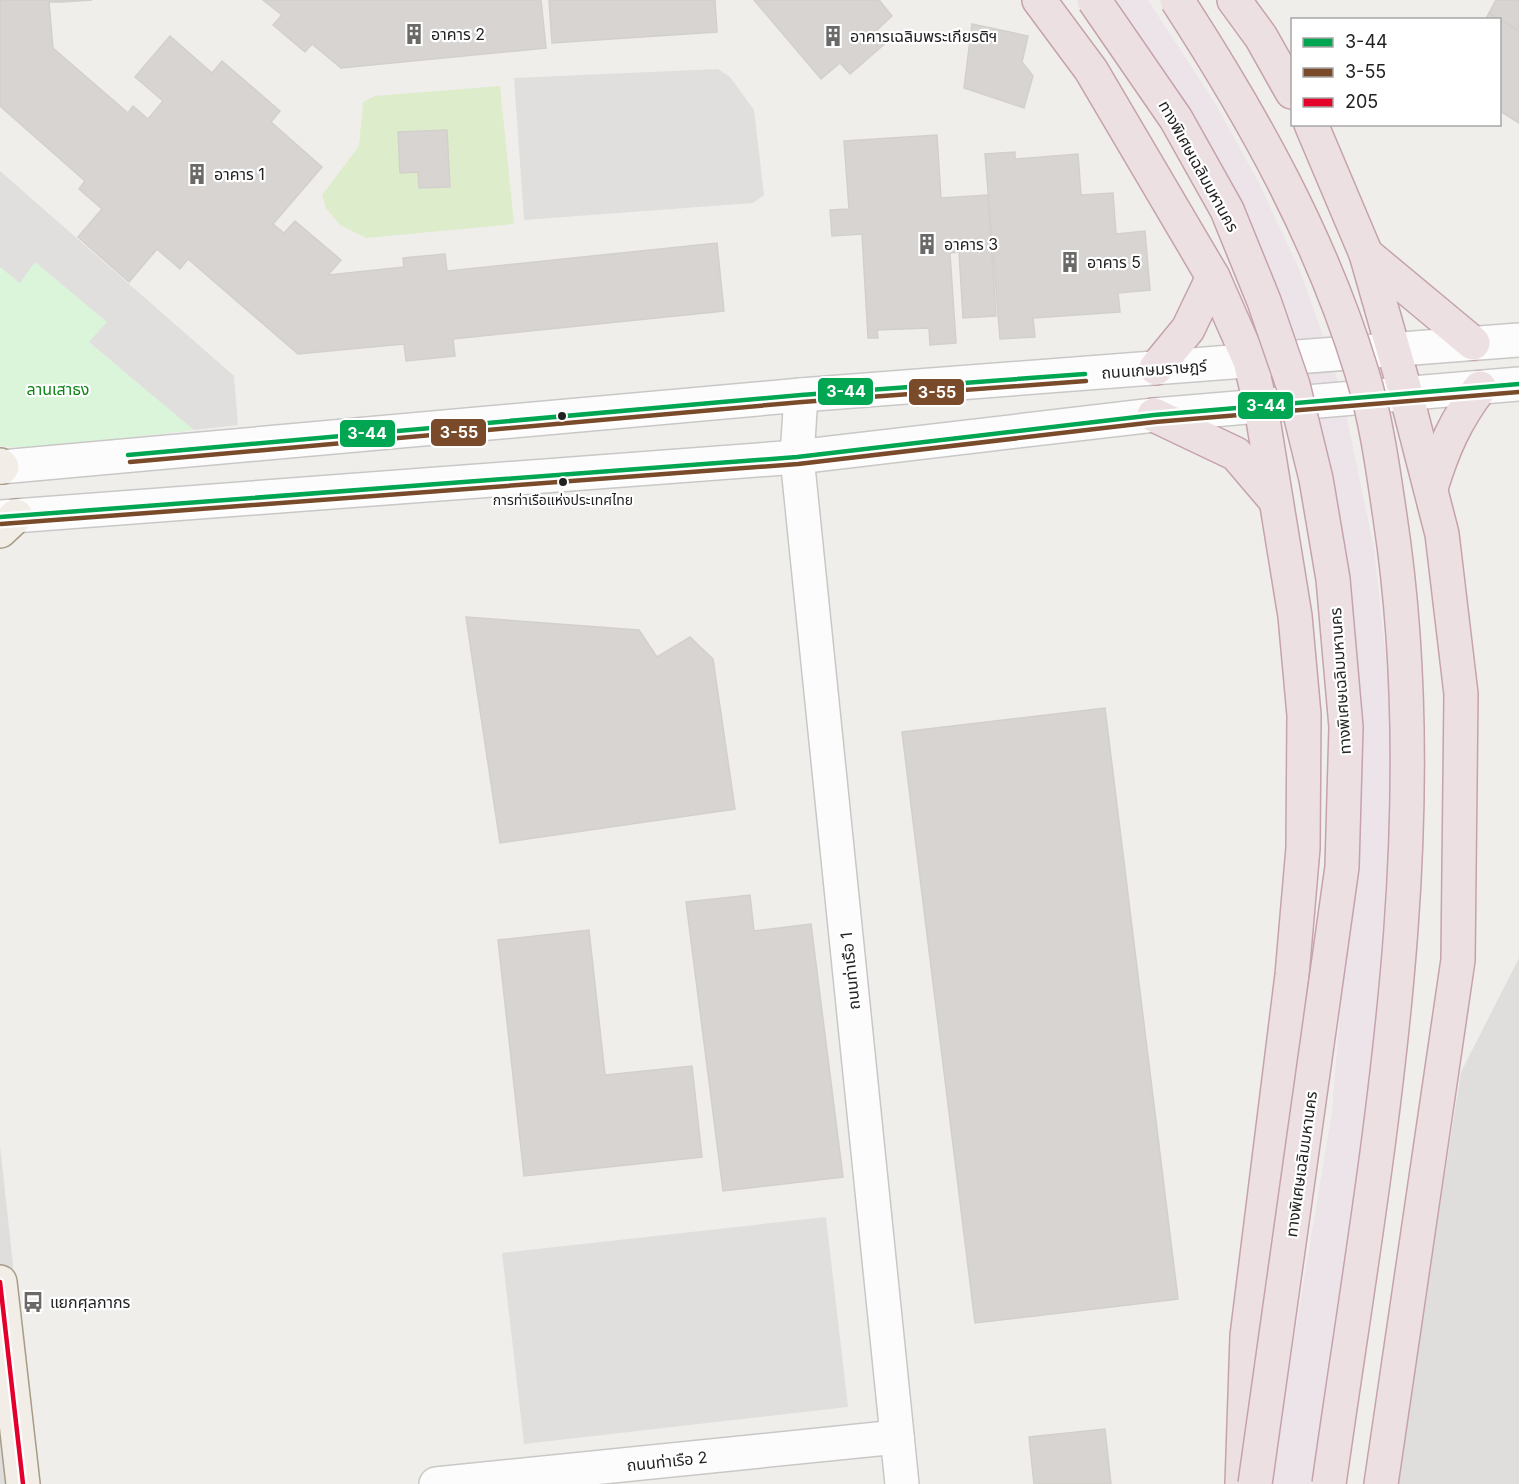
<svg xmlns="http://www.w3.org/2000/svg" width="1519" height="1484" viewBox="0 0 1519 1484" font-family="Inter,'Noto Sans Thai',sans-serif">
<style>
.residential{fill:#dfdedc}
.industrial{fill:#ede4e9}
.grass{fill:#ddeccb}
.park{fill:#daf5da}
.parking{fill:#e0dfde}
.building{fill:#d7d4d2;stroke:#d3d0cc;stroke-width:1.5}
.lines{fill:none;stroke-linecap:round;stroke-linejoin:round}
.minor-casing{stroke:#c9c8c7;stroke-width:36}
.major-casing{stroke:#a79c86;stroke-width:36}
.highway-casing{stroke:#c5a2ac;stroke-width:36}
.minor{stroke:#fdfcfc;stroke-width:33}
.major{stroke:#f3ede7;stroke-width:33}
.highway{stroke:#ece0e2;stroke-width:33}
.highway-bridge-casing{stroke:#c5a2ac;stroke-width:36;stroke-linecap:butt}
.highway-bridge{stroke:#ece0e2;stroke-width:33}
.bus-1-casing{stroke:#fff;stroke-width:9}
.bus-2-casing{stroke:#fff;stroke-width:9}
.bus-3-casing{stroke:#fff;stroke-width:9}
.bus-1{stroke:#00a651;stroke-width:4.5}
.bus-2{stroke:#7a4b2a;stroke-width:4.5}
.bus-3{stroke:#e4002b;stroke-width:4.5}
.bus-dot{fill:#222;stroke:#fff;stroke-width:2}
.labels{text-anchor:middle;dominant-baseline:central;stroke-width:4.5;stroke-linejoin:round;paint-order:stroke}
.bus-label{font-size:14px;fill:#222;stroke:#fff}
.poi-label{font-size:16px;fill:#222;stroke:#fff;text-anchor:start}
.street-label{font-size:16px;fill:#222;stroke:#fff}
.park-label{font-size:16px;fill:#0c8416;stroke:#fff}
.line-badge{stroke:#fff;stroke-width:2}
.badge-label{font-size:16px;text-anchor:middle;font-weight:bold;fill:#fff}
</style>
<rect width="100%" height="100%" fill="#f0eeeb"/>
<g class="residential">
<path d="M 1519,958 L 1519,1484 L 1396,1484 L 1461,1072 Z"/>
<path d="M 0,1146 L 37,1484 L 0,1484 Z"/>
</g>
<path class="industrial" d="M 1104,0 L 1148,0 L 1215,103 L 1258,181 L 1300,271 L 1329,353 L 1342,395 L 1374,548 L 1392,716 L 1390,828 L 1368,1116 L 1316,1484 L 1270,1484 L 1332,1112 L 1349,900 L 1307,404 Z"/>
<path class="grass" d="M 500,86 L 514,224 L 366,238 L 340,225 L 326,208 L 322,195 L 359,146 L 363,102 L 375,96 Z"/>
<path class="park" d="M 35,262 L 108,322 L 90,343 L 194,430 L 34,448 L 0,446 L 0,267 L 20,283 Z"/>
<g class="parking">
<path d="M 718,69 L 730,77 L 754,110 L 764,195 L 753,203 L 524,220 L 514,78 Z"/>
<path d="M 0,171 L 234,376 L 238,425 L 194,430 L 89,342 L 107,322 L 35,262 L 20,283 L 0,267 Z"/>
<path d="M 826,1217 L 848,1407 L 524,1444 L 502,1253 Z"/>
</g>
<g class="building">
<path d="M 0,0 L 62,0 L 62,2 L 49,2 L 53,48 L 128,113 L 133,106 L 148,119 L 163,101 L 135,77 L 170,36 L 212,73 L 222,61 L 280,111 L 271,122 L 322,167 L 273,224 L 284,233 L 295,221 L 341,260 L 328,275 L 404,267 L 403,258 L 445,254 L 447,271 L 717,243 L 724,311 L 453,339 L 455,356 L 406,361 L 404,344 L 298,354 L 188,259 L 180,269 L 157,249 L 129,282 L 78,237 L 102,209 L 79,189 L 85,181 L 0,106 Z"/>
<path d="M 62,0 L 92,0 L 62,2 Z"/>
<path d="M 263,0 L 541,0 L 546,48 L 341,68 L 312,44 L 305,52 L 273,25 L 282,15 Z"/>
<path d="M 549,0 L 715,0 L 717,32 L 552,43 Z"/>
<path d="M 754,0 L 879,0 L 892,16 L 877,30 L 887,42 L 850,74 L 840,63 L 821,79 Z"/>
<path d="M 1496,0 L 1519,0 L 1519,31 L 1489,13 Z"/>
<path d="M 1489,13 L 1519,31 L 1519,123 L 1500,111 L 1500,20 L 1485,20 Z"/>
<path d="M 972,24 L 1028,36 L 1022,62 L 1033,76 L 1024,108 L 964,88 Z"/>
<path d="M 447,130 L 450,187 L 419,188 L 418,172 L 400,173 L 398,132 Z"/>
<path d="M 937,135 L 941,198 L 988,195 L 996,316 L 963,318 L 959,252 L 950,253 L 956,343 L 930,345 L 929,328 L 877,330 L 878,338 L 868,338 L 862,234 L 832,236 L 830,210 L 849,209 L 844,141 Z"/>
<path d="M 1015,152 L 1015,159 L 1078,154 L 1081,195 L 1113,193 L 1116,234 L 1145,231 L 1150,290 L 1118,293 L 1120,312 L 1033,318 L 1035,337 L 1000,339 L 985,154 Z"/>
<path d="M 466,617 L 639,630 L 657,657 L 690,637 L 713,659 L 735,809 L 500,843 Z"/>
<path d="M 1105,708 L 1178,1299 L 975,1323 L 902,732 Z"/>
<path d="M 750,895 L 754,931 L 811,924 L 843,1177 L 723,1191 L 686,902 Z"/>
<path d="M 589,930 L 605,1075 L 692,1066 L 702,1157 L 524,1176 L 498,940 Z"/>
<path d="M 1105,1429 L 1111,1484 L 1034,1484 L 1029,1437 Z"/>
</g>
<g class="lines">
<defs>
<g id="minor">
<path d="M 801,395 L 797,457 L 902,1484"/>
<path d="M 0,467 L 801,395 L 1519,340"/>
<path d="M 0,517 L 797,457 L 1154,415 L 1519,384"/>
<path d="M 436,1484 L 897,1437"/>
</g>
<g id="major">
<path d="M 0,465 L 2,467"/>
<path d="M 0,531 L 16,516"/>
<path d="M 0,1282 L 23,1484"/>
</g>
<g id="highway">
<path d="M 1039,0 L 1091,70 L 1213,277 L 1250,361 L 1261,407 L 1295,616 L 1304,715 L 1303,848 L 1292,975 L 1247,1336 L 1242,1484"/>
<path d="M 1234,0 L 1261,37 L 1292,92"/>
<path d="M 1311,124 L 1366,254 L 1406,394 L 1442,534 L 1461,694 L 1458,960 L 1381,1484"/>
<path d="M 1366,254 L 1473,343"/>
<path d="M 1156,368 L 1188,329 L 1213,277"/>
<path d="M 1154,415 L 1236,454 L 1276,501"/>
<path d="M 1431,488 C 1443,449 1455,421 1480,388"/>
</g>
</defs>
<use href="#minor" class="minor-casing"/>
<use href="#major" class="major-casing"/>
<use href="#highway" class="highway-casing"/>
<use href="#minor" class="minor"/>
<use href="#major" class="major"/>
<use href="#highway" class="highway"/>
<defs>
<g id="highway-bridge">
<path d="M 1094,0 L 1176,119 L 1227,210 L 1264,301 L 1293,385 L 1316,479 L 1333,579 L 1346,727 L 1342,867 L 1255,1484"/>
<path d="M 1177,0 C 1253,117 1321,238 1362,373 C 1376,418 1383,469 1390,517 C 1439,838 1374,1165 1329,1484"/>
</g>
</defs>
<use href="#highway-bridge" class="highway-bridge-casing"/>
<use href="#highway-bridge" class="highway-bridge"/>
<defs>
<g id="bus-1">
<path d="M 128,455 L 801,395 L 1085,374"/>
<path d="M 0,517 L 797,457 L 1154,415 L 1519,384"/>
</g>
<g id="bus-2">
<path d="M 130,462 L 802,402 L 1086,381"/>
<path d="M 1,524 L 798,464 L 1155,422 L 1519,392"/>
</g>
<path id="bus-3" d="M 0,1282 L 23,1484"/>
</defs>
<use href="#bus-1" class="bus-1-casing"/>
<use href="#bus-2" class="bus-2-casing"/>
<use href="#bus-3" class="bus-3-casing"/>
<use href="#bus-1" class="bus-1"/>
<use href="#bus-2" class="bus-2"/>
<use href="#bus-3" class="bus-3"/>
</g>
<defs>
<symbol id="building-bare" viewBox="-9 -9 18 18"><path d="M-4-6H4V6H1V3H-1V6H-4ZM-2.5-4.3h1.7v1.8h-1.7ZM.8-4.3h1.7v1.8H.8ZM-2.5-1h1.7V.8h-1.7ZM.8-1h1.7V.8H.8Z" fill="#6a6968" stroke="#fff" stroke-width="2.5" paint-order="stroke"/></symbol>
<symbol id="bus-bare" viewBox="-9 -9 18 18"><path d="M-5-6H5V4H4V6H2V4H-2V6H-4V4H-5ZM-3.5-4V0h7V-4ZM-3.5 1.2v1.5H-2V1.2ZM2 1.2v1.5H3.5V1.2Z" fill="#6a6968" stroke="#fff" stroke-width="2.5" paint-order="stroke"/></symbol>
</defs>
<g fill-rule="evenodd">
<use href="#building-bare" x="399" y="19" width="30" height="30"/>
<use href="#building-bare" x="818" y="21" width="30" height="30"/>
<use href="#building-bare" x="182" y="159" width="30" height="30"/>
<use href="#building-bare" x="912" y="229" width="30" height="30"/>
<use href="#building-bare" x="1055" y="247" width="30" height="30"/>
<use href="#bus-bare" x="18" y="1287" width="30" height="30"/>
</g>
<g class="bus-dot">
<circle cx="562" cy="416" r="5"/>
<circle cx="563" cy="482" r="5"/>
</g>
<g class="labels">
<g class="bus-label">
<text x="563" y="499">การท่าเรือแห่งประเทศไทย</text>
</g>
<g class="poi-label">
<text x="431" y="34">อาคาร 2</text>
<text x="850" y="36">อาคารเฉลิมพระเกียรติฯ</text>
<text x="214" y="174">อาคาร 1</text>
<text x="944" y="244">อาคาร 3</text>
<text x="1087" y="262">อาคาร 5</text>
<text x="50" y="1302">แยกศุลกากร</text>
</g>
<g class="street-label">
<text transform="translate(1199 166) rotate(61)">ทางพิเศษเฉลิมมหานคร</text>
<text transform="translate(1154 369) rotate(-4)">ถนนเกษมราษฎร์</text>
<text transform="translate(1340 681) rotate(-94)">ทางพิเศษเฉลิมมหานคร</text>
<text transform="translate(850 971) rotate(-96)">ถนนท่าเรือ 1</text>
<text transform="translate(1301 1164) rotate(-82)">ทางพิเศษเฉลิมมหานคร</text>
<text transform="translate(667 1461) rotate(-6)">ถนนท่าเรือ 2</text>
</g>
<g class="park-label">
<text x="58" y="389">ลานเสาธง</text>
</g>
</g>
<g class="line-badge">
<rect x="817" y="377" width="57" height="29" rx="6" fill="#00a651"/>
<rect x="908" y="378" width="57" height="28" rx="6" fill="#7a4b2a"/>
<rect x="1237" y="391" width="57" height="29" rx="6" fill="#00a651"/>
<rect x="430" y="418" width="57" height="29" rx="6" fill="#7a4b2a"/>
<rect x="339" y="419" width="57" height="29" rx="6" fill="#00a651"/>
</g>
<g class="badge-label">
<text x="846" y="397">3-44</text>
<text x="937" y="398">3-55</text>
<text x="1266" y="411">3-44</text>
<text x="459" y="438">3-55</text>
<text x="367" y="439">3-44</text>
</g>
<rect x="1291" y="18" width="210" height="108" fill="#ffffff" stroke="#a7a7a7" stroke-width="1.5"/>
<rect x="1303" y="38" width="30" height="9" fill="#00a651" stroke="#a7a7a7" stroke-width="1.5"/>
<text x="1345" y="48" font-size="18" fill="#222222">3-44</text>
<rect x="1303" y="68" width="30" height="9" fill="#7a4b2a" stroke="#a7a7a7" stroke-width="1.5"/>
<text x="1345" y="78" font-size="18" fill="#222222">3-55</text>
<rect x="1303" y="98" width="30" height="9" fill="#e4002b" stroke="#a7a7a7" stroke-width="1.5"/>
<text x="1345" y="108" font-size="18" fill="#222222">205</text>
</svg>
